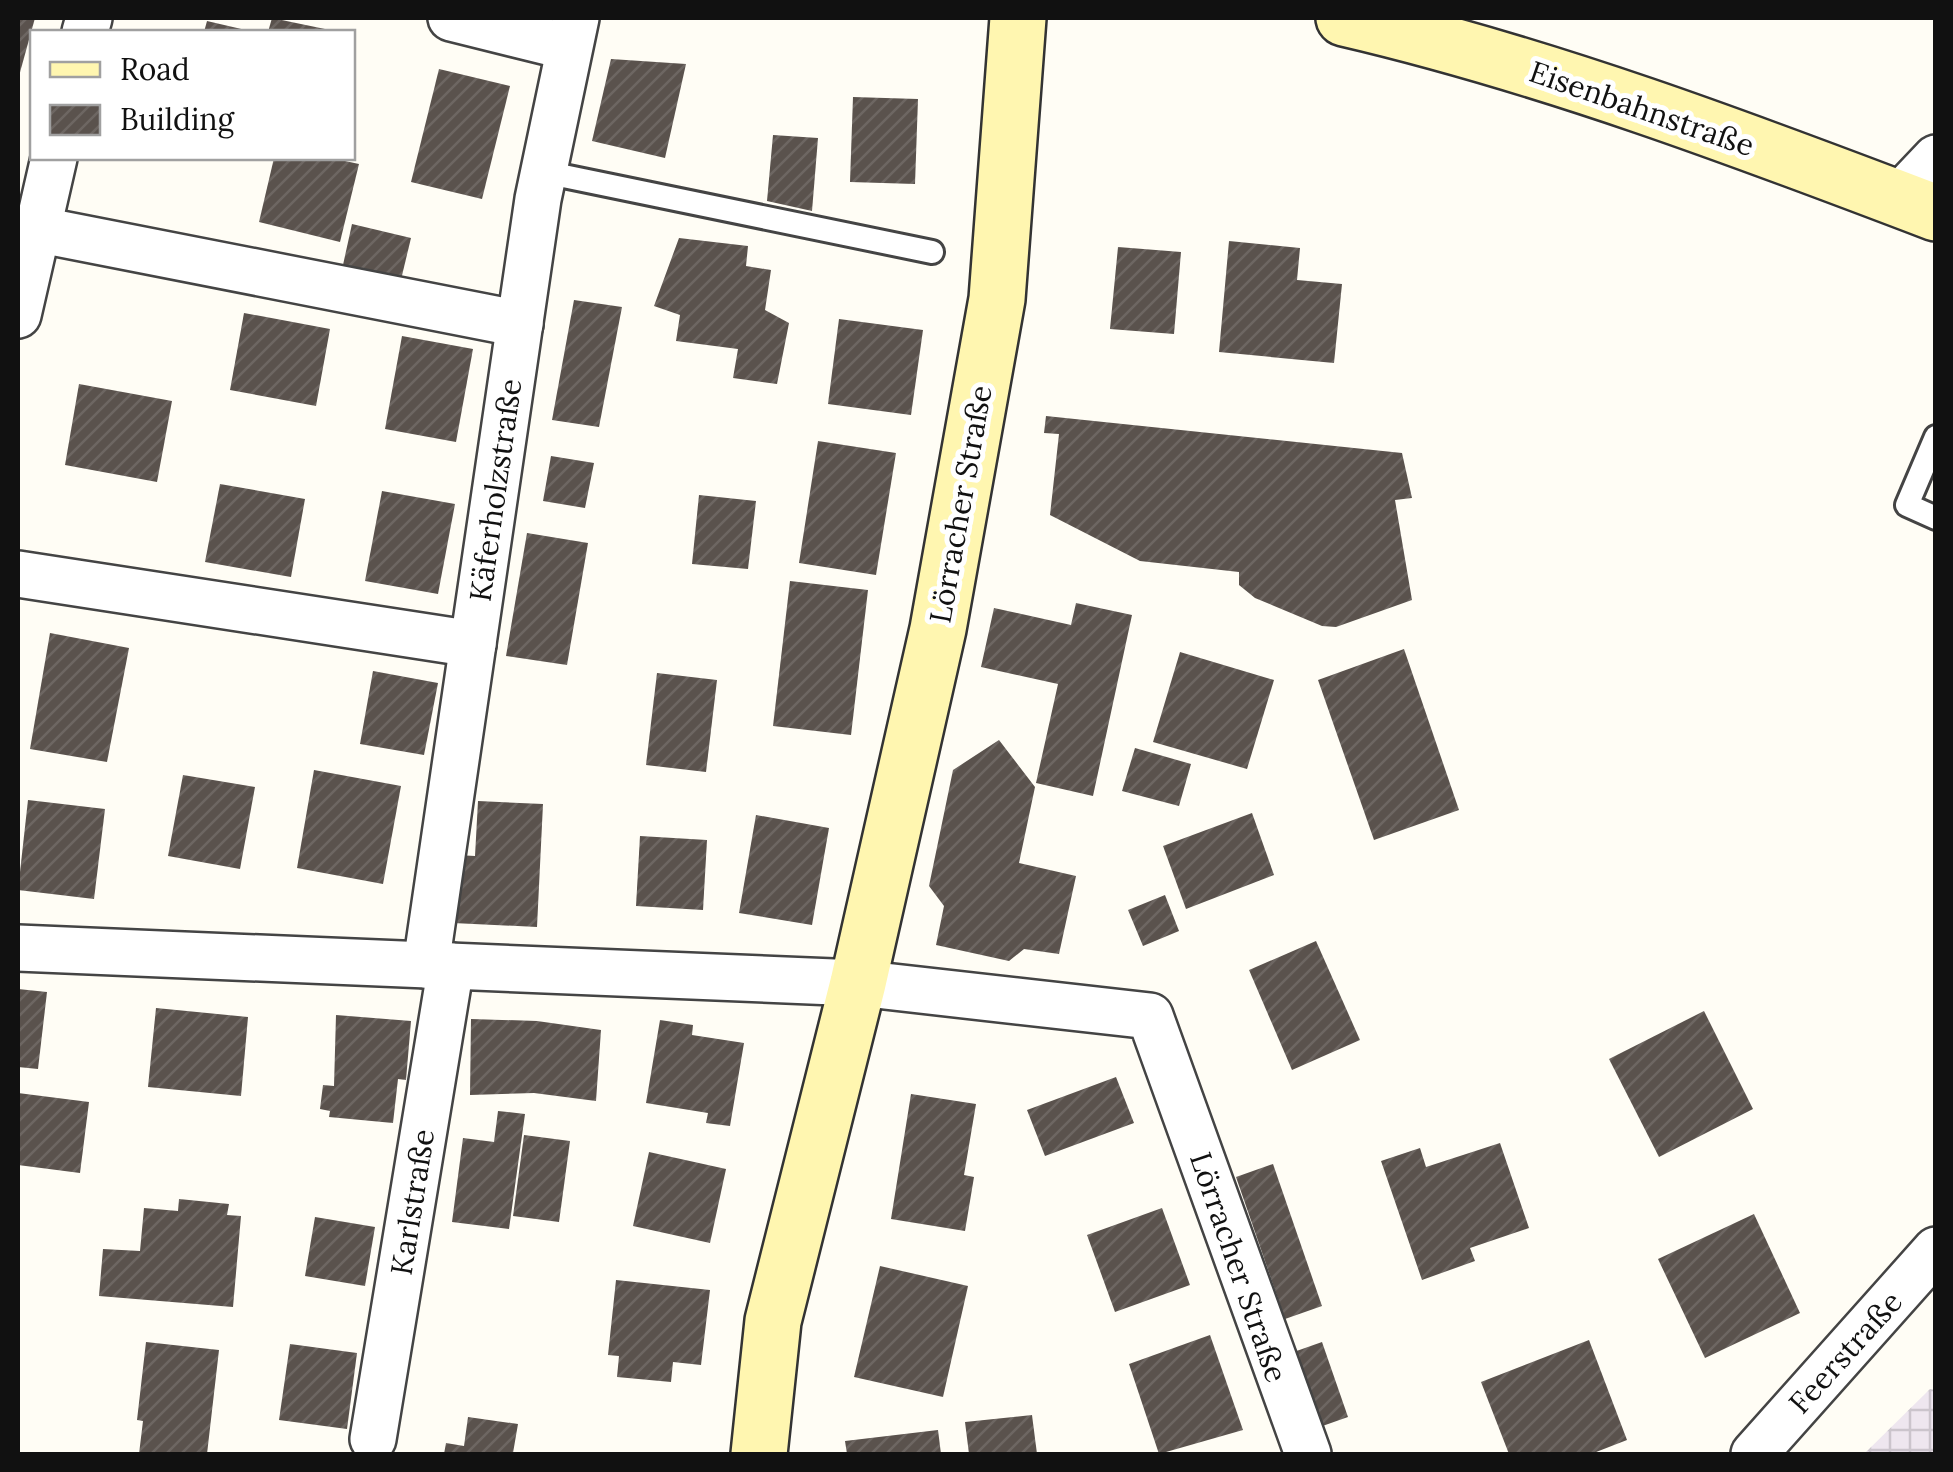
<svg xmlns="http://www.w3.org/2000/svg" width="1953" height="1472" viewBox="0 0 1953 1472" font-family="Lora,serif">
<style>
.industrial{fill:url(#industrial-grid)}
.building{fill:url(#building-hatch)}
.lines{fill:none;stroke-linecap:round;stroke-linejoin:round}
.lane-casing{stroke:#444;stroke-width:28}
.street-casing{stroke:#444;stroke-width:50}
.secondary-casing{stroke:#333;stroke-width:60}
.lane{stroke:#fff;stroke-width:22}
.street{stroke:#fff;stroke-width:45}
.secondary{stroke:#fff6b0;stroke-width:55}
.labels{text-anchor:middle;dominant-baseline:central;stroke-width:10;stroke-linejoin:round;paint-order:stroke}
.street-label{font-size:30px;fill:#111;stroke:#fff}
</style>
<defs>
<pattern id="industrial-grid" width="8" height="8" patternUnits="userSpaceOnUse" patternTransform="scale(2.5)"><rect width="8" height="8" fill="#eee6ef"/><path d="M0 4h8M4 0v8" fill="none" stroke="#cbc4cc"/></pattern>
<pattern id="building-hatch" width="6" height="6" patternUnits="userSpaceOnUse" patternTransform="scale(2.5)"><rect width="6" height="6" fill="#5a524d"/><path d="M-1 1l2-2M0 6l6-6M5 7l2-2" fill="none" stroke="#6d6662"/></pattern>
</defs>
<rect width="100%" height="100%" fill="#fffdf5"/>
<path class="industrial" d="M 1930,1389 L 1935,1390 L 1935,1454 L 1864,1454 Z"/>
<g class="building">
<path d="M 18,18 L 35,18 L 19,76 L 18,76 Z"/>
<path d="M 272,18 L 325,29 L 324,32 L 268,32 Z"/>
<path d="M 207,21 L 250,31 L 250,32 L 204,32 Z"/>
<path d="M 611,59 L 686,64 L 665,158 L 592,141 Z"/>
<path d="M 439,69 L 510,86 L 482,199 L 411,182 Z"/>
<path d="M 853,97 L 918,99 L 915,184 L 850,182 Z"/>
<path d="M 773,135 L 818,138 L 812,211 L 767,201 Z"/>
<path d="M 274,158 L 331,158 L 359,164 L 340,242 L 259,222 Z"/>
<path d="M 352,224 L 411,238 L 399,288 L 341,274 Z"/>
<path d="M 679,238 L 748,246 L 746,266 L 771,270 L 765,310 L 789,323 L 777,384 L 733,378 L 738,349 L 676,341 L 680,315 L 654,306 Z"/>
<path d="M 1229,241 L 1300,248 L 1297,280 L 1342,284 L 1334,363 L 1219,352 Z"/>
<path d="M 1118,247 L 1181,252 L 1174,334 L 1110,329 Z"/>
<path d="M 574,300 L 622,307 L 599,427 L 552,420 Z"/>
<path d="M 244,313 L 330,329 L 316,406 L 230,390 Z"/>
<path d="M 839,319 L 923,330 L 911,415 L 828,404 Z"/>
<path d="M 402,336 L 473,349 L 456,442 L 385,429 Z"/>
<path d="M 79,384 L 172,401 L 157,482 L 65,465 Z"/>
<path d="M 1046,416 L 1402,453 L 1412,498 L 1395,500 L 1412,600 L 1336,627 L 1322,626 L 1255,598 L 1239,585 L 1239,572 L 1140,561 L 1050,515 L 1059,434 L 1044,433 Z"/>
<path d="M 818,441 L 896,453 L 876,575 L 799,563 Z"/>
<path d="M 551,456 L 594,463 L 585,508 L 543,501 Z"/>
<path d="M 220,484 L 305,499 L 291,577 L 205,562 Z"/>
<path d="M 382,491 L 455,504 L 438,594 L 365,581 Z"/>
<path d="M 699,495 L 756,501 L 748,569 L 692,564 Z"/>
<path d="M 527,533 L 588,543 L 567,665 L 506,656 Z"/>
<path d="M 790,581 L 868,590 L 851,735 L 773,726 Z"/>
<path d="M 1076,603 L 1132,615 L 1093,796 L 1036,783 L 1058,684 L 981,667 L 994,608 L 1071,625 Z"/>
<path d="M 50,633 L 129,648 L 107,762 L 30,749 Z"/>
<path d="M 1404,649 L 1459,810 L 1374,840 L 1318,680 Z"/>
<path d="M 1180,652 L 1274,680 L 1247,769 L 1153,742 Z"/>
<path d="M 373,671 L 438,683 L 424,755 L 360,744 Z"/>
<path d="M 657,673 L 717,680 L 706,772 L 646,765 Z"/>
<path d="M 999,740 L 1035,787 L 1019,863 L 1076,876 L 1059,954 L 1024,949 L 1009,961 L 936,945 L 944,906 L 929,886 L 953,770 Z"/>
<path d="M 1135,748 L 1191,764 L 1179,806 L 1122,791 Z"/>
<path d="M 314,770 L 401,786 L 383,884 L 297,868 Z"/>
<path d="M 183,775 L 255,787 L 240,869 L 168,856 Z"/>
<path d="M 28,800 L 105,809 L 94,899 L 18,890 Z"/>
<path d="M 478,801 L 543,804 L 537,927 L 453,923 L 457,855 L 475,856 Z"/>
<path d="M 1252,813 L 1274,875 L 1186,909 L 1163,846 Z"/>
<path d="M 756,815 L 829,828 L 812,925 L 739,913 Z"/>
<path d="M 640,836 L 707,840 L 703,910 L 636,906 Z"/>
<path d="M 1165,895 L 1179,931 L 1143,946 L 1128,910 Z"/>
<path d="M 1316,941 L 1360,1040 L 1292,1070 L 1249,970 Z"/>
<path d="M 18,989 L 47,992 L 38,1069 L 18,1067 Z"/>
<path d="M 156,1008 L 248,1017 L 241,1096 L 148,1087 Z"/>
<path d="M 1704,1011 L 1753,1109 L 1659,1157 L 1609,1059 Z"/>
<path d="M 336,1015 L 411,1021 L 406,1080 L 398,1079 L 393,1123 L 329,1117 L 330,1111 L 320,1109 L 323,1085 L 334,1086 Z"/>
<path d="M 471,1019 L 537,1021 L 601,1030 L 596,1101 L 534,1093 L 470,1095 Z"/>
<path d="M 660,1020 L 693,1025 L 692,1035 L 744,1043 L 730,1126 L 706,1123 L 708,1113 L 646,1103 Z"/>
<path d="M 1116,1077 L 1134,1123 L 1045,1156 L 1027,1110 Z"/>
<path d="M 18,1093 L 89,1102 L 80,1173 L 18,1165 Z"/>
<path d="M 911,1094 L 976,1104 L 964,1175 L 974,1177 L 965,1231 L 891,1219 Z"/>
<path d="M 498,1111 L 525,1114 L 509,1229 L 452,1222 L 463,1138 L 494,1142 Z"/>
<path d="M 524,1135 L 570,1141 L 559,1222 L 513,1216 Z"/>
<path d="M 1500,1143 L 1529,1228 L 1470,1248 L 1475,1261 L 1422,1280 L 1381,1161 L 1420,1148 L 1426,1167 Z"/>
<path d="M 649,1152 L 726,1169 L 710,1243 L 633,1226 Z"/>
<path d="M 1273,1164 L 1322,1306 L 1285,1319 L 1236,1177 Z"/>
<path d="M 179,1199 L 229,1204 L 227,1215 L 241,1216 L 233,1307 L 99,1296 L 103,1249 L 140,1251 L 144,1208 L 178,1211 Z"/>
<path d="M 1162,1208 L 1190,1285 L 1115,1312 L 1087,1235 Z"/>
<path d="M 1754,1214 L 1800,1313 L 1705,1358 L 1658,1259 Z"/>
<path d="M 315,1217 L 375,1227 L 365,1286 L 305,1276 Z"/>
<path d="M 880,1266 L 968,1286 L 943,1397 L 854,1377 Z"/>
<path d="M 616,1280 L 710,1290 L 701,1365 L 673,1362 L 671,1382 L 617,1377 L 619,1356 L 608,1355 Z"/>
<path d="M 1210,1335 L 1243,1430 L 1159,1454 L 1129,1364 Z"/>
<path d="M 1589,1340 L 1627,1440 L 1591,1454 L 1509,1454 L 1481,1382 Z"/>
<path d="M 146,1342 L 219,1350 L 207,1454 L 139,1454 L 143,1421 L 137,1420 Z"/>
<path d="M 1322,1342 L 1348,1417 L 1314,1429 L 1288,1354 Z"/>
<path d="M 290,1344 L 357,1353 L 347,1429 L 279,1420 Z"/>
<path d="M 1032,1415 L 1037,1454 L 969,1454 L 965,1422 Z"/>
<path d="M 468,1417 L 518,1424 L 513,1453 L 444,1454 L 446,1443 L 464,1446 Z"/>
<path d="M 938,1430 L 941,1454 L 847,1454 L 845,1441 Z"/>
</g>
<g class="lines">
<defs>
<g id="lane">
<path d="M 544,172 L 932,252"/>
<path d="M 1936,437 L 1907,505 L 1936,518"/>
</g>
<g id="street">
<path d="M 451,18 L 568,47"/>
<path d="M 85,32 L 89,18"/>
<path d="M 1898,198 L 1936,158"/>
<path d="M 36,229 L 520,324"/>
<path d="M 18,315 L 54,158"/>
<path d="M 18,574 L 473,644"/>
<path d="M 18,948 L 858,983 L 1150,1016 L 1308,1454"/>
<path d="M 426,965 L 538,199 L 576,18"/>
<path d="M 373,1439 L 451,966"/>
<path d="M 1754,1454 L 1936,1250"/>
</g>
<g id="secondary">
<path d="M 1344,18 C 1546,65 1742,139 1936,213"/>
<path d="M 759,1454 L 773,1321 L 858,983 L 938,629 L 997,299 L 1018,18"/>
</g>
</defs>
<use href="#lane" class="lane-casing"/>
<use href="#street" class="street-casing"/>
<use href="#secondary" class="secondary-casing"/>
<use href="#lane" class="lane"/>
<use href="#street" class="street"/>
<use href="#secondary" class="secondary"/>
</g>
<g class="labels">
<g class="street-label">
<text transform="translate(1642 108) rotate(19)">Eisenbahnstraße</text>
<text transform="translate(495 490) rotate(-82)">Käferholzstraße</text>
<text transform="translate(960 504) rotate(-80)">Lörracher Straße</text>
<text transform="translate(412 1202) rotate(-81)">Karlstraße</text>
<text transform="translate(1239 1267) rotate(71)">Lörracher Straße</text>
<text transform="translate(1845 1352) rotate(-48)">Feerstraße</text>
</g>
</g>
<rect width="1953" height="1472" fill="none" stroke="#111111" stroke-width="40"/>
<rect x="30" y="30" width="325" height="130" fill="#ffffff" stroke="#a0a0a0" stroke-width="2.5"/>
<rect x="50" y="62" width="50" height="15" fill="#fff6b0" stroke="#a0a0a0" stroke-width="2.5"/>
<text x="120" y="80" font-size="30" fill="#111111">Road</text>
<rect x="50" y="105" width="50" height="30" fill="url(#building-hatch)" stroke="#a0a0a0" stroke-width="2.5"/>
<text x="120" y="130" font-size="30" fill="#111111">Building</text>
</svg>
